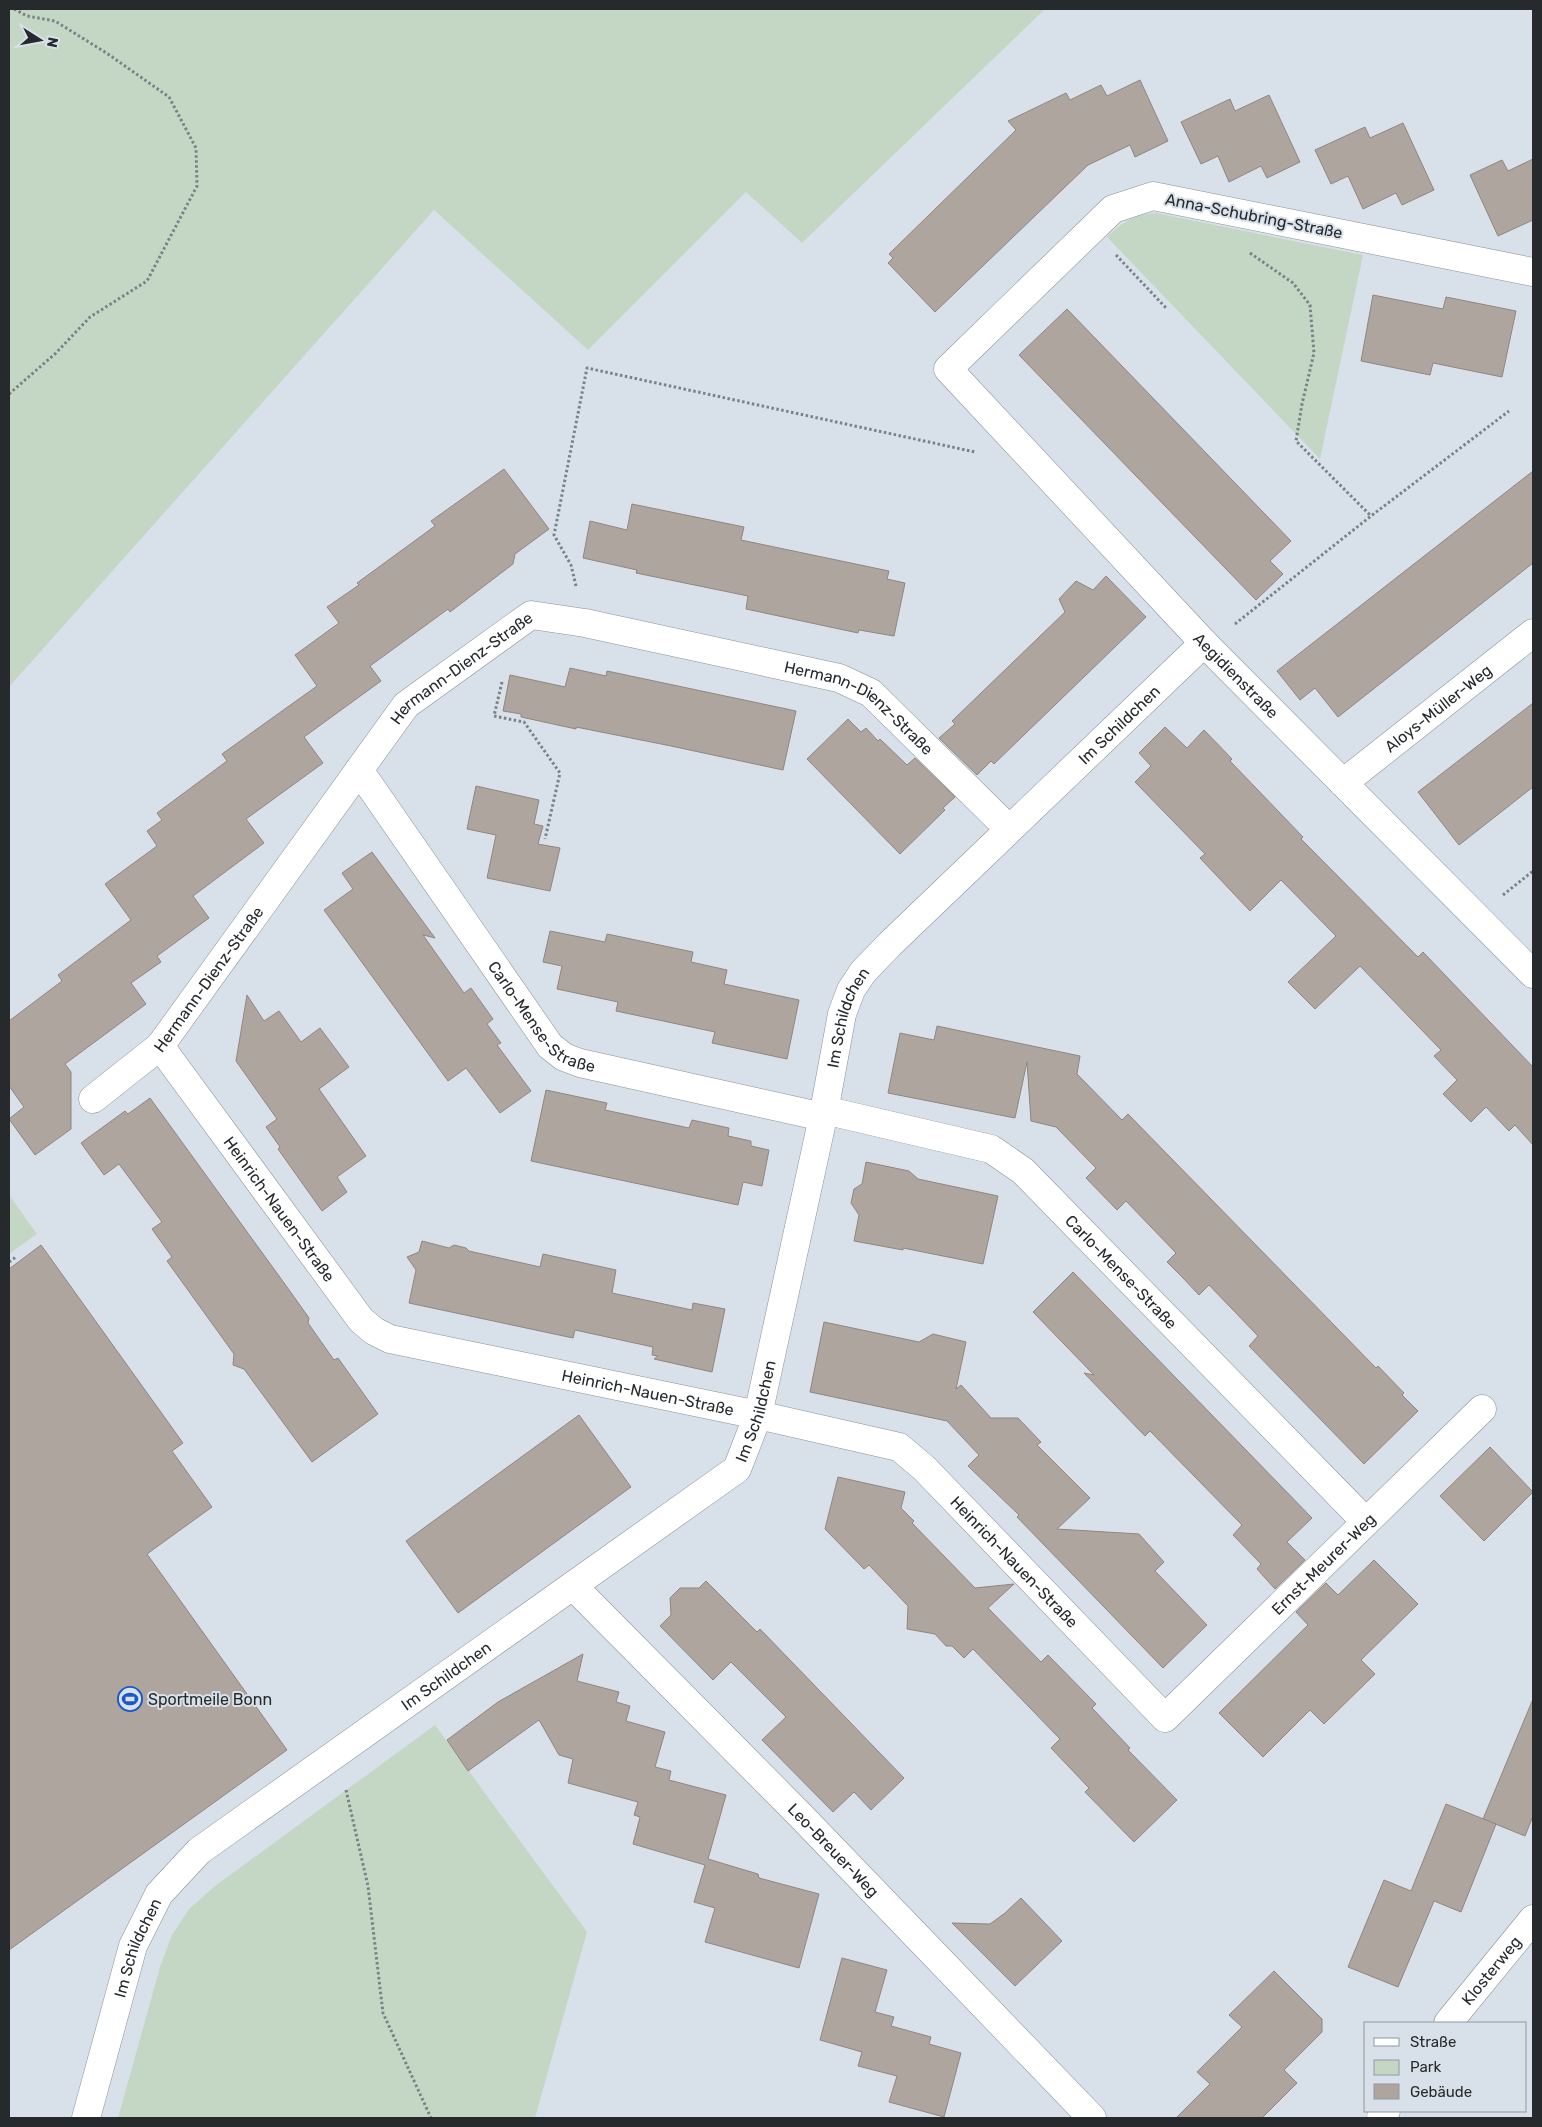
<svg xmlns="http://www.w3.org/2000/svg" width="1542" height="2127" viewBox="0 0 1542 2127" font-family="Rubik,sans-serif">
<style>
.green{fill:#c4d7c5}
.building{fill:#afa59f;stroke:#908680}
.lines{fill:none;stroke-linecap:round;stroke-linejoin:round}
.minor-casing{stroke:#889198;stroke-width:29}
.path{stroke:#7b8287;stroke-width:3;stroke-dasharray:2.5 2.5;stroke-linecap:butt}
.minor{stroke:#fff;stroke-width:28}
.labels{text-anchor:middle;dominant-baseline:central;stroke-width:4;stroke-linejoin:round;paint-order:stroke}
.street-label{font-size:16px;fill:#262a2d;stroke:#d8e1e9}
.poi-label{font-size:16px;fill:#262a2d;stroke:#d8e1e9;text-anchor:start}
</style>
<rect width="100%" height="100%" fill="#d8e1e9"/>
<g class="green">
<path d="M 9,9 L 1045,9 L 802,243 L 746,192 L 588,350 L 434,210 L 9,687 Z"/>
<path d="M 1156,213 L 1363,255 L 1320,459 L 1107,237 C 1124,221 1132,215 1156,213 Z"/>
<path d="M 9,1195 L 37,1234 L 9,1254 Z"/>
<path d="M 435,1725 L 587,1932 L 535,2118 L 118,2118 L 160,1967 L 172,1935 L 189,1909 L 215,1886 Z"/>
</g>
<g class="building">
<path d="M 1140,80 L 1168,141 L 1135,157 L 1130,145 L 1088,165 L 935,312 L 888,263 L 893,258 L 889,254 L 1016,130 L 1008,121 L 1066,93 L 1070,100 L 1101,85 L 1107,96 Z"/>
<path d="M 1269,95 L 1300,162 L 1267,178 L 1261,166 L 1229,182 L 1218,156 L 1201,164 L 1181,122 L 1230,99 L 1235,111 Z"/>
<path d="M 1403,123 L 1434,190 L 1402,205 L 1396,193 L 1363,209 L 1348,176 L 1331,184 L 1315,150 L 1365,127 L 1370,138 Z"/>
<path d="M 1533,159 L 1533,220 L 1498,236 L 1470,175 L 1502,160 L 1508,171 Z"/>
<path d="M 1373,295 L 1443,309 L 1446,297 L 1516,311 L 1502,377 L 1433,363 L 1430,375 L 1361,361 Z"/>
<path d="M 1067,309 L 1291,541 L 1270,561 L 1283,574 L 1256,600 L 1019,355 Z"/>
<path d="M 504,469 L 549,529 L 515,554 L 513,564 L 450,612 L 448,609 L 370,666 L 381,681 L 304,737 L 323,763 L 246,819 L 264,843 L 193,896 L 209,918 L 157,956 L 161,962 L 131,983 L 146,1004 L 65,1064 L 71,1072 L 71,1129 L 35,1155 L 9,1119 L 24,1107 L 9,1086 L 9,1021 L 62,981 L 58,975 L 131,920 L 105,884 L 157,846 L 147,831 L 162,820 L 157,813 L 227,761 L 222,754 L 317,686 L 295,655 L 339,623 L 327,607 L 359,585 L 357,583 L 435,526 L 431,521 Z"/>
<path d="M 1533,471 L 1533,563 L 1338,717 L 1315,688 L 1300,700 L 1277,671 Z"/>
<path d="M 632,504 L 744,527 L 741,540 L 889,571 L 887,579 L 905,583 L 894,636 L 859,630 L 858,633 L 746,609 L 748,596 L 636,573 L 637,570 L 583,558 L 590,521 L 627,530 Z"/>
<path d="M 1106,576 L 1146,617 L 994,764 L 991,761 L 977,775 L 939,738 L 955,724 L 952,721 L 1065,612 L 1059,599 L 1076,581 L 1093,590 Z"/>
<path d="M 570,668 L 606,676 L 607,671 L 796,711 L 783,770 L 671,746 L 576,727 L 576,729 L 521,717 L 521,714 L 503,711 L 510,675 L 565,687 Z"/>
<path d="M 1533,703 L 1533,787 L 1459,845 L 1418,792 Z"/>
<path d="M 848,719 L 861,732 L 866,728 L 878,741 L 880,739 L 907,765 L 915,758 L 955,797 L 943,808 L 945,810 L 900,854 L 807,759 Z"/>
<path d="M 1165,727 L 1187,748 L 1204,730 L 1232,759 L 1230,761 L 1303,837 L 1301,839 L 1418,957 L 1423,952 L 1533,1067 L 1533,1145 L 1515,1125 L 1509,1131 L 1486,1107 L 1471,1122 L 1443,1094 L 1457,1080 L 1434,1056 L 1441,1050 L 1360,966 L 1315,1009 L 1288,982 L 1336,936 L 1281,880 L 1250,911 L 1200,858 L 1205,854 L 1135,782 L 1151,766 L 1139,753 Z"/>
<path d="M 476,786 L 539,800 L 534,824 L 543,826 L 538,844 L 560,848 L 550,891 L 487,878 L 496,835 L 467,829 Z"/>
<path d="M 372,852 L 435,938 L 423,935 L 464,993 L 471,988 L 493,1019 L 487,1024 L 501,1043 L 497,1045 L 531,1091 L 500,1113 L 466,1068 L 448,1081 L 324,910 L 353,889 L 342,873 Z"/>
<path d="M 550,931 L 605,942 L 607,934 L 693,952 L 691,962 L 727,970 L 724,984 L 799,1000 L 787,1059 L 712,1043 L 715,1032 L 616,1011 L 618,1002 L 557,989 L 562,966 L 543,962 Z"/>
<path d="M 247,995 L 264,1021 L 279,1011 L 301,1042 L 320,1028 L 349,1067 L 319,1089 L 366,1156 L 337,1177 L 347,1192 L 322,1211 L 278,1149 L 280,1147 L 266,1127 L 277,1119 L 236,1061 Z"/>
<path d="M 937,1026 L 1080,1056 L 1077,1074 L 1122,1120 L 1128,1114 L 1376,1368 L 1378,1366 L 1404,1393 L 1402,1395 L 1418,1411 L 1364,1464 L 1249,1346 L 1258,1336 L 1209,1285 L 1199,1295 L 1183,1278 L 1167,1262 L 1176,1253 L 1126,1201 L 1117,1210 L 1086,1178 L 1096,1168 L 1056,1127 L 1031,1121 L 1027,1062 L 1015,1118 L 888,1093 L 900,1033 L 934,1040 Z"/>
<path d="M 546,1090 L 607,1103 L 605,1110 L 689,1128 L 692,1120 L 729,1128 L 728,1136 L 751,1141 L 751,1146 L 769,1150 L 762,1186 L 743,1182 L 738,1205 L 531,1161 Z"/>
<path d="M 150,1098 L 287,1287 L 309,1318 L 308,1323 L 334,1360 L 338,1358 L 378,1414 L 312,1462 L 244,1369 L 233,1365 L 234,1354 L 167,1261 L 172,1257 L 152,1229 L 162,1222 L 119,1164 L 104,1175 L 81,1143 L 125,1111 L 128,1114 Z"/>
<path d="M 866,1162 L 909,1171 L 918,1179 L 998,1196 L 983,1264 L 903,1248 L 903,1250 L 854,1241 L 859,1215 L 851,1203 L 854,1189 L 862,1184 Z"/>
<path d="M 422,1241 L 449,1248 L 454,1245 L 466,1248 L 469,1251 L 540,1267 L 543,1254 L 616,1270 L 612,1293 L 692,1310 L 693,1303 L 725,1309 L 712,1372 L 654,1359 L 658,1356 L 652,1355 L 653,1347 L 575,1330 L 573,1338 L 409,1303 L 416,1270 L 407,1257 L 419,1252 Z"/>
<path d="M 41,1245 L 183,1443 L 172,1451 L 212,1507 L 147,1554 L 287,1750 L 9,1950 L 9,1269 Z"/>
<path d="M 1073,1272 L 1312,1518 L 1287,1542 L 1305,1560 L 1275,1589 L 1257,1569 L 1261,1564 L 1233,1535 L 1242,1525 L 1150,1431 L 1145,1436 L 1084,1373 L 1094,1375 L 1033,1312 Z"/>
<path d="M 824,1322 L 919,1342 L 933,1334 L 966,1342 L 956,1389 L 961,1385 L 991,1418 L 1018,1418 L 1041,1442 L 1037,1445 L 1090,1498 L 1057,1529 L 1139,1534 L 1164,1562 L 1155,1571 L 1207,1625 L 1163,1668 L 1017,1517 L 1019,1515 L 968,1466 L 979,1455 L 947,1421 L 810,1392 Z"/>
<path d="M 579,1415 L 631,1487 L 458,1613 L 406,1541 Z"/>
<path d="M 1490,1447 L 1533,1492 L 1484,1541 L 1440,1496 Z"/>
<path d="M 838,1477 L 905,1492 L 901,1508 L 914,1521 L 912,1523 L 975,1588 L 1014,1584 L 988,1608 L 1041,1662 L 1048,1655 L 1096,1704 L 1092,1708 L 1130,1748 L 1128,1750 L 1177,1800 L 1134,1842 L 1085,1792 L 1089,1788 L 1051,1748 L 1060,1739 L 973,1649 L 964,1658 L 952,1646 L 946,1646 L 935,1634 L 907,1629 L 908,1606 L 869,1565 L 864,1569 L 825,1529 Z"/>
<path d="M 1374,1560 L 1418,1604 L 1361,1660 L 1375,1674 L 1324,1724 L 1310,1710 L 1263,1757 L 1219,1713 L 1308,1625 L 1296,1612 L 1326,1583 L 1338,1595 Z"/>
<path d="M 706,1581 L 757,1632 L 760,1629 L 904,1778 L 871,1810 L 854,1792 L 833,1812 L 762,1740 L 786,1717 L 731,1662 L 713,1680 L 660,1626 L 671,1615 L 670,1598 L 680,1588 L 699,1588 Z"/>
<path d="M 583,1654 L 577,1681 L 619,1692 L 616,1702 L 630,1706 L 626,1721 L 665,1732 L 655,1767 L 671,1771 L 669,1780 L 726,1795 L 708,1859 L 758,1874 L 759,1878 L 819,1894 L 799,1968 L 705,1942 L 715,1908 L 694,1902 L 705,1865 L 633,1844 L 640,1817 L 634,1815 L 638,1802 L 568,1783 L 573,1759 L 559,1755 L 539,1720 L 468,1771 L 447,1740 L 498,1702 Z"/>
<path d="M 1533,1699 L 1533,1816 L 1525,1836 L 1483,1819 Z"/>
<path d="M 1446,1804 L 1496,1824 L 1461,1912 L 1434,1901 L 1398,1987 L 1348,1967 L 1384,1880 L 1411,1891 Z"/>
<path d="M 1021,1898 L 1062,1941 L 1015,1986 L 952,1923 L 990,1924 L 1005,1913 Z"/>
<path d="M 842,1958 L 887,1970 L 875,2012 L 894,2017 L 891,2026 L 931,2037 L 929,2044 L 961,2053 L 944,2117 L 889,2102 L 897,2076 L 858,2066 L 862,2052 L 820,2040 Z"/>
<path d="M 1274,1971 L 1322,2019 L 1322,2032 L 1284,2070 L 1297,2083 L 1262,2118 L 1176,2118 L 1210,2084 L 1197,2072 L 1242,2027 L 1229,2015 Z"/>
</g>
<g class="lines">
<defs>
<g id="minor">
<path id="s1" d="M 1533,272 L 1153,196 L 1113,209 L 948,369 L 1204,643 L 1533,974"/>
<path id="s2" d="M 359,770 L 550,1046 L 564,1057 L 580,1063 L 823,1117"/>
<path id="s3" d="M 1343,783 L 1533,633"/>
<path id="s4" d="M 160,1046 L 361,1320 L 374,1331 L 390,1339 L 758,1415 L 899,1447 L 924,1468 L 1165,1718 L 1482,1409"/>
<path id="s5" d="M 93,1099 L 160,1046 L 406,705 L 531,615 L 585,623 L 839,678 L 871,693 L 1009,829"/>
<path id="s6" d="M 824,1110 L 991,1149 L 1023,1171 L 1366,1522"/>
<path id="s7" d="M 573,1586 L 801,1816 L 1092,2118"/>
<path id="s8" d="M 1448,2023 L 1533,1919"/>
<path id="s9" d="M 86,2118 L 133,1946 L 159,1894 L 199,1851 L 737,1469 L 758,1415 L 823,1117 L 842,1014 L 851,990 L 863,972 L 890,944 L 1204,643"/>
<path d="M 1381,2118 L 1386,2111"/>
</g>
</defs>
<use href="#minor" class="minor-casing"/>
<g class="path">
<path d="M 1250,253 L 1293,283 L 1310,305 L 1314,353 L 1302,404 L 1296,441 L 1371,516"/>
<path d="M 1116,255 L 1167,309"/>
<path d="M 9,394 L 56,353 L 90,317 L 147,281 L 197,186 L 196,148 L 169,97 L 108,54 L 55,21 L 27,16 L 14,9"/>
<path d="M 576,586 L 571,565 L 554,535 L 587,368 L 975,452"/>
<path d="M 1235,624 L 1371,516 L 1509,411"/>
<path d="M 502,682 L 494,716 L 524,722 L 560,773 L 545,839"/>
<path d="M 1503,895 L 1533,871"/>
<path d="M 9,1262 L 16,1257"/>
<path d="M 346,1790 L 368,1886 L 383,2013 L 431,2118"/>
</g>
<use href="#minor" class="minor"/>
</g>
<defs>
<symbol id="stadium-ring" viewBox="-11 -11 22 22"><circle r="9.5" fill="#d8e1e9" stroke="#1859c5" stroke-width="1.5"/><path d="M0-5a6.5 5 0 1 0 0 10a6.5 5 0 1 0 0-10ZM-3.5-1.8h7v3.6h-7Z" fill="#1859c5"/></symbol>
</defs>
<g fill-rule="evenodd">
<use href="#stadium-ring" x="116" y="1685" width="28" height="28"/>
</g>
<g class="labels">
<g class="street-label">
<text transform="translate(1254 216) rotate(11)">Anna-Schubring-Straße</text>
<text stroke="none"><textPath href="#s5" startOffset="572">Hermann-Dienz-Straße</textPath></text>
<text stroke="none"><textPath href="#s1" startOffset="1080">Aegidienstraße</textPath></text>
<text stroke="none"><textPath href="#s3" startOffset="121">Aloys-Müller-Weg</textPath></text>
<text stroke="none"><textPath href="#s5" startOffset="1006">Hermann-Dienz-Straße</textPath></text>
<text stroke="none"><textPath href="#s9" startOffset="1826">Im Schildchen</textPath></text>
<text stroke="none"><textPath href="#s5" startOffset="168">Hermann-Dienz-Straße</textPath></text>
<text stroke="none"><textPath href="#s2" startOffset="310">Carlo-Mense-Straße</textPath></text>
<text stroke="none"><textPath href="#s9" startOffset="1421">Im Schildchen</textPath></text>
<text stroke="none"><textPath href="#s4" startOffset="202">Heinrich-Nauen-Straße</textPath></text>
<text stroke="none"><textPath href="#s6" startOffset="351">Carlo-Mense-Straße</textPath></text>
<text stroke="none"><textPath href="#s4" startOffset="638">Heinrich-Nauen-Straße</textPath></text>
<text stroke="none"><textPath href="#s9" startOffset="1016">Im Schildchen</textPath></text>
<text stroke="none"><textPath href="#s4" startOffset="1058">Heinrich-Nauen-Straße</textPath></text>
<text stroke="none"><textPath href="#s4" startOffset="1496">Ernst-Meurer-Weg</textPath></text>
<text stroke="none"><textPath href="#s9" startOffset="598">Im Schildchen</textPath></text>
<text stroke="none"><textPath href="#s7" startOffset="371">Leo-Breuer-Weg</textPath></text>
<text stroke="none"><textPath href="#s9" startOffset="178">Im Schildchen</textPath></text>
<text stroke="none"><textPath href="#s8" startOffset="68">Klosterweg</textPath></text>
</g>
<g class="poi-label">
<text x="148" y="1699">Sportmeile Bonn</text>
</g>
</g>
<rect width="1542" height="2127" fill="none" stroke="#262a2d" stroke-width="20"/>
<rect x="1364" y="2022" width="162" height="90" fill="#d8e1e9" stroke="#91989e"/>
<rect x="1374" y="2038" width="25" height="8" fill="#ffffff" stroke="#91989e"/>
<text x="1410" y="2047" font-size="15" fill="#262a2d">Straße</text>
<rect x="1374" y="2060" width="25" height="15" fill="#c4d7c5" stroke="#91989e"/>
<text x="1410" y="2072" font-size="15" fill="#262a2d">Park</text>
<rect x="1374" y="2084" width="25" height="15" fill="#afa59f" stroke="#91989e"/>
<text x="1410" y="2097" font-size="15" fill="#262a2d">Gebäude</text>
<g transform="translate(40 40) rotate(101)" stroke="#d8e1e9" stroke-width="4" paint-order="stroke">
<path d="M0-4L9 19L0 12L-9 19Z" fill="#262a2d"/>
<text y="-8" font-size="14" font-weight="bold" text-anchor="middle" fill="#262a2d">N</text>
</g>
</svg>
